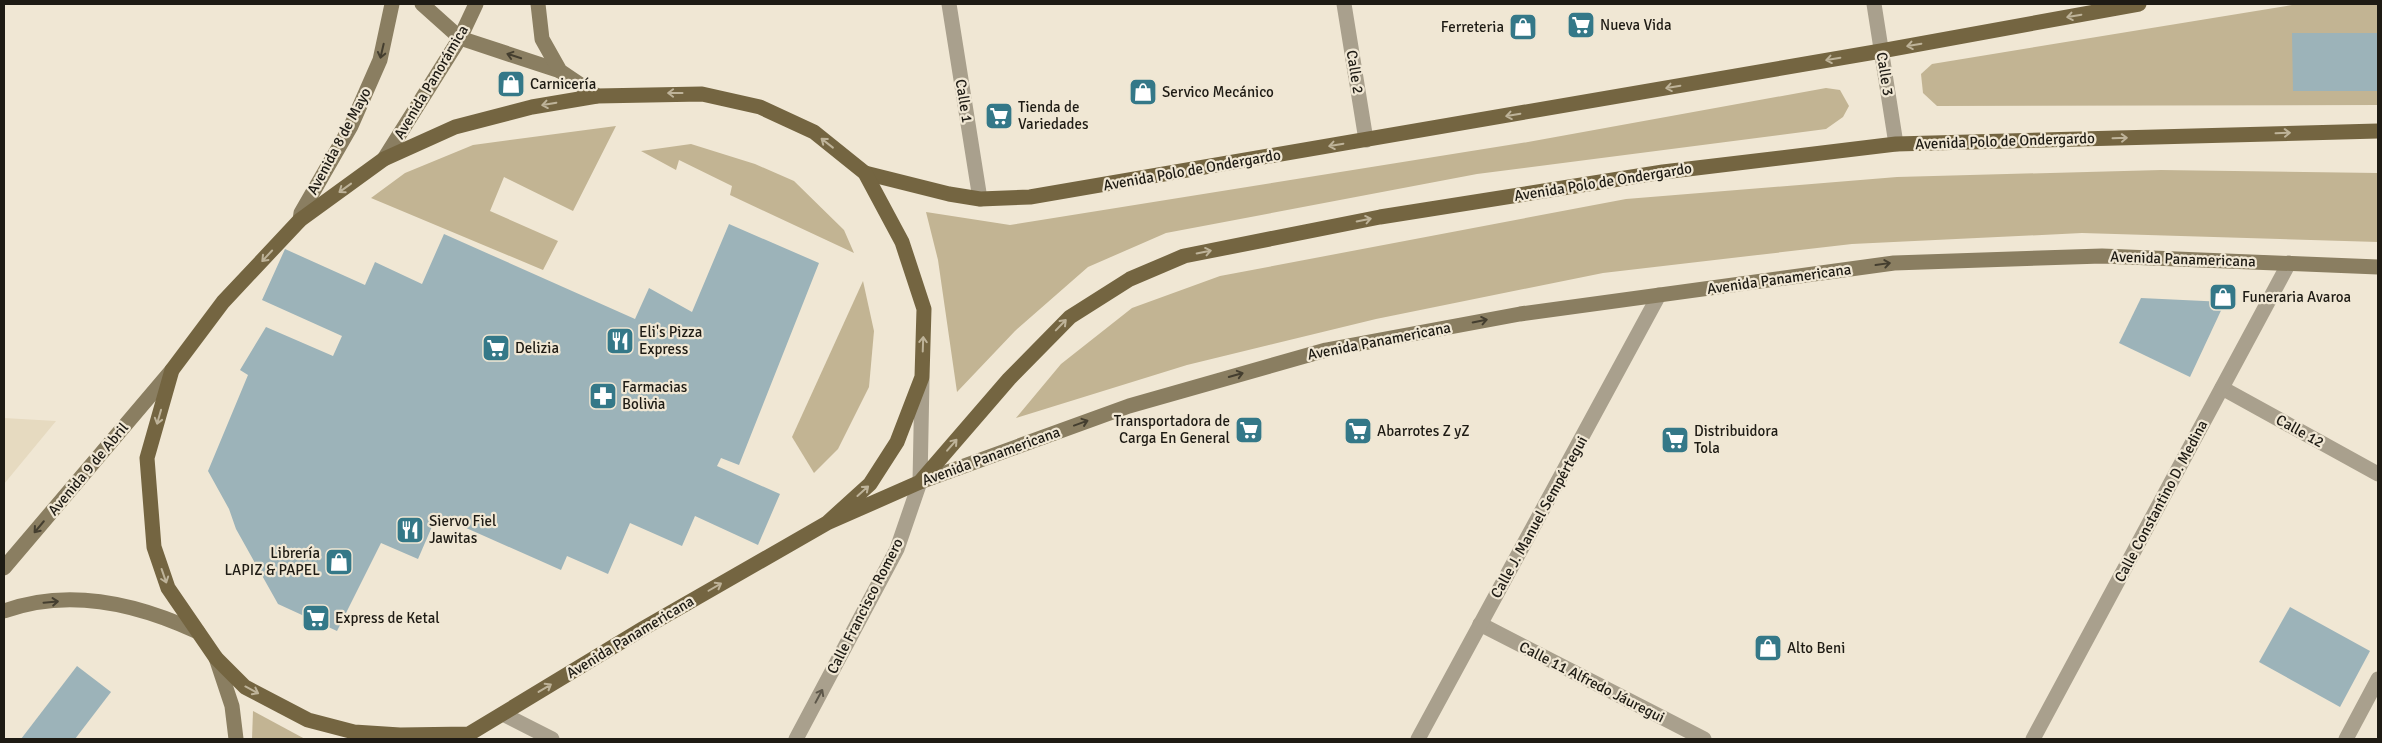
<svg xmlns="http://www.w3.org/2000/svg" width="2382" height="743" viewBox="0 0 2382 743" font-family="Signika,sans-serif">
<style>
.built{fill:#e6dac0}
.green{fill:#c2b493}
.building{fill:#9cb3b9}
.lines{fill:none;stroke-linecap:round;stroke-linejoin:round}
.lane{stroke:#a9a08d;stroke-width:15}
.street{stroke:#a9a08d;stroke-width:15}
.secondary{stroke:#8a7e61;stroke-width:15}
.primary{stroke:#746541;stroke-width:15}
.oneway{stroke:#beb399}
.oneway2{stroke:#443e2f}
.oneway3{stroke:#5d574a}
.labels{text-anchor:middle;dominant-baseline:central;stroke-width:4.5;stroke-linejoin:round;paint-order:stroke}
.poi-label{font-size:15px;fill:#1e1b14;stroke:#f0e7d4;text-anchor:start}
.street-label{font-size:15px;fill:#1e1b14;stroke:#f0e7d4}
</style>
<rect width="100%" height="100%" fill="#f0e7d4"/>
<path class="built" d="M 4,418 L 56,421 L 4,484 Z"/>
<g class="green">
<path d="M 2298,4 L 2378,4 L 2378,105 L 1937,106 L 1923,93 L 1921,74 L 1932,64 Z"/>
<path d="M 1826,88 L 1840,90 L 1849,106 L 1843,117 L 1826,129 L 1477,174 L 1166,233 L 1088,267 L 1015,331 L 957,392 L 938,260 L 926,212 L 1010,225 L 1528,142 Z"/>
<path d="M 616,126 L 573,211 L 504,177 L 490,211 L 558,241 L 543,270 L 371,198 L 405,173 L 473,145 Z"/>
<path d="M 691,144 L 755,164 L 794,181 L 844,230 L 854,253 L 730,195 L 732,186 L 679,160 L 676,170 L 641,151 Z"/>
<path d="M 2161,170 L 2378,173 L 2378,242 L 2082,233 L 1852,244 L 1603,273 L 1376,319 L 1187,365 L 1016,418 L 1061,364 L 1132,308 L 1220,276 L 1626,199 L 1897,177 Z"/>
<path d="M 863,281 L 874,331 L 869,387 L 838,449 L 814,473 L 792,437 Z"/>
<path d="M 253,711 L 305,739 L 252,739 Z"/>
</g>
<g class="building">
<path d="M 2292,33 L 2378,33 L 2378,91 L 2293,91 Z"/>
<path d="M 729,224 L 819,263 L 739,465 L 721,458 L 717,466 L 780,494 L 758,545 L 695,516 L 682,546 L 630,523 L 608,574 L 567,556 L 561,570 L 437,515 L 418,559 L 381,543 L 337,631 L 278,604 L 236,529 L 229,509 L 208,471 L 248,375 L 240,370 L 266,327 L 333,356 L 342,336 L 262,300 L 285,249 L 365,285 L 375,262 L 422,284 L 444,234 L 635,319 L 649,288 L 692,312 Z"/>
<path d="M 2141,298 L 2225,302 L 2190,377 L 2119,343 Z"/>
<path d="M 2290,607 L 2370,651 L 2340,707 L 2259,662 Z"/>
<path d="M 77,666 L 111,692 L 75,739 L 21,739 Z"/>
</g>
<g class="lines">
<g class="lane">
<path d="M 949,4 L 980,199"/>
<path d="M 2346,739 L 2378,679"/>
</g>
<g class="street">
<path d="M 1344,4 L 1366,140"/>
<path d="M 1874,4 L 1896,144"/>
<path d="M 2222,388 L 2378,474"/>
<path d="M 1480,624 L 1704,739"/>
<path d="M 503,714 L 552,739"/>
<path d="M 796,739 L 897,549 L 920,482 L 922,380"/>
<path d="M 1418,739 L 1659,295"/>
<path d="M 2033,739 L 2289,263"/>
</g>
<g class="secondary">
<path d="M 422,4 L 460,38 L 560,71"/>
<path d="M 538,4 L 542,39 L 560,71 L 597,96"/>
<path d="M 384,159 L 460,38 L 476,4"/>
<path d="M 300,220 L 301,213 L 351,126 L 380,60 L 392,4"/>
<path d="M 920,482 L 1129,406 L 1326,350 L 1520,314 L 1894,263 L 2102,256 L 2378,267"/>
<path d="M 4,568 L 172,370"/>
<path d="M 4,611 C 70,587 138,604 198,632"/>
<path d="M 216,658 L 232,706 L 236,739"/>
</g>
<g class="primary">
<path d="M 865,173 L 949,194 L 980,199 L 1030,197 L 1881,51 L 2139,4"/>
<path d="M 827,523 L 870,484 L 897,442 L 922,377 L 924,309 L 902,242 L 865,173 L 814,132 L 760,107 L 702,94 L 597,96 L 532,107 L 455,127 L 384,159 L 300,220 L 223,302 L 172,370 L 147,458 L 154,547 L 168,588 L 216,658 L 245,687 L 308,720 L 354,732 L 400,735 L 469,734 L 644,628 L 827,523 L 920,482 L 1009,379 L 1070,317 L 1130,279 L 1184,256 L 1380,217 L 1663,172 L 1896,144 L 2378,131"/>
</g>
</g>
<defs><path id="oneway-shaft" d="M-6 0H5M1.5-3L5.5 0L1.5 3" fill="none" stroke-width="1.6" stroke-linecap="round" stroke-linejoin="round" transform="scale(1.25)"/></defs>
<g class="oneway">
<use href="#oneway-shaft" transform="translate(2074 16) rotate(170)"/>
<use href="#oneway-shaft" transform="translate(1914 45) rotate(170)"/>
<use href="#oneway-shaft" transform="translate(1833 59) rotate(170)"/>
<use href="#oneway-shaft" transform="translate(1673 87) rotate(170)"/>
<use href="#oneway-shaft" transform="translate(675 93) rotate(-180)"/>
<use href="#oneway-shaft" transform="translate(549 104) rotate(170)"/>
<use href="#oneway-shaft" transform="translate(1513 115) rotate(170)"/>
<use href="#oneway-shaft" transform="translate(2283 133) rotate(-2)"/>
<use href="#oneway-shaft" transform="translate(2120 138) rotate(-2)"/>
<use href="#oneway-shaft" transform="translate(827 143) rotate(-142)"/>
<use href="#oneway-shaft" transform="translate(1336 145) rotate(170)"/>
<use href="#oneway-shaft" transform="translate(345 188) rotate(144)"/>
<use href="#oneway-shaft" transform="translate(1364 220) rotate(-11)"/>
<use href="#oneway-shaft" transform="translate(1204 252) rotate(-11)"/>
<use href="#oneway-shaft" transform="translate(267 256) rotate(133)"/>
<use href="#oneway-shaft" transform="translate(1061 325) rotate(-46)"/>
<use href="#oneway-shaft" transform="translate(923 344) rotate(-88)"/>
<use href="#oneway-shaft" transform="translate(159 417) rotate(106)"/>
<use href="#oneway-shaft" transform="translate(952 445) rotate(-49)"/>
<use href="#oneway-shaft" transform="translate(863 491) rotate(-42)"/>
<use href="#oneway-shaft" transform="translate(164 576) rotate(71)"/>
<use href="#oneway-shaft" transform="translate(715 587) rotate(-30)"/>
<use href="#oneway-shaft" transform="translate(545 688) rotate(-31)"/>
<use href="#oneway-shaft" transform="translate(252 690) rotate(28)"/>
</g>
<g class="oneway2">
<use href="#oneway-shaft" transform="translate(382 51) rotate(103)"/>
<use href="#oneway-shaft" transform="translate(514 56) rotate(-162)"/>
<use href="#oneway-shaft" transform="translate(1883 264) rotate(-8)"/>
<use href="#oneway-shaft" transform="translate(1480 321) rotate(-11)"/>
<use href="#oneway-shaft" transform="translate(1236 375) rotate(-16)"/>
<use href="#oneway-shaft" transform="translate(1081 423) rotate(-20)"/>
<use href="#oneway-shaft" transform="translate(39 527) rotate(130)"/>
<use href="#oneway-shaft" transform="translate(51 602) rotate(-5)"/>
</g>
<use class="oneway3" href="#oneway-shaft" transform="translate(819 696) rotate(-62)"/>
<defs>
<symbol id="supermarket-square" viewBox="-11 -11 22 22"><rect x="-9" y="-9" width="18" height="18" rx="4" fill="#347888" stroke="#f0e7d4"/><path d="M-6-5.5h2.5l.6 2H6L4.5 2H-2.5L-4.4-4H-6ZM-1.5 3.2a1.3 1.3 0 1 0 .1 0ZM3 3.2a1.3 1.3 0 1 0 .1 0Z" fill="#fff"/></symbol>
<symbol id="shop-square" viewBox="-11 -11 22 22"><rect x="-9" y="-9" width="18" height="18" rx="4" fill="#347888" stroke="#f0e7d4"/><path d="M-5-2.5h2.3a2.7 3.5 0 0 1 5.4 0H5L5.5 6h-11ZM-1.5-2.5h3a1.5 2.3 0 0 0-3 0Z" fill="#fff"/></symbol>
<symbol id="restaurant-square" viewBox="-11 -11 22 22"><rect x="-9" y="-9" width="18" height="18" rx="4" fill="#347888" stroke="#f0e7d4"/><path d="M-5-6h1v4h1v-4h1v4h1v-4h1v5L-1.5 .5V6h-2V.5L-5-1ZM5-6V6H3V1.5H1.5Q1.5-4 5-6Z" fill="#fff"/></symbol>
<symbol id="pharmacy-square" viewBox="-11 -11 22 22"><rect x="-9" y="-9" width="18" height="18" rx="4" fill="#347888" stroke="#f0e7d4"/><path d="M-2-6h4v4h4v4h-4v4h-4v-4h-4v-4h4Z" fill="#fff"/></symbol>
</defs>
<g fill-rule="evenodd">
<use href="#supermarket-square" x="1565" y="9" width="32" height="32"/>
<use href="#shop-square" x="1507" y="11" width="32" height="32"/>
<use href="#shop-square" x="495" y="68" width="32" height="32"/>
<use href="#shop-square" x="1127" y="76" width="32" height="32"/>
<use href="#supermarket-square" x="983" y="100" width="32" height="32"/>
<use href="#shop-square" x="2207" y="281" width="32" height="32"/>
<use href="#restaurant-square" x="604" y="325" width="32" height="32"/>
<use href="#supermarket-square" x="480" y="332" width="32" height="32"/>
<use href="#pharmacy-square" x="587" y="380" width="32" height="32"/>
<use href="#supermarket-square" x="1233" y="414" width="32" height="32"/>
<use href="#supermarket-square" x="1342" y="415" width="32" height="32"/>
<use href="#supermarket-square" x="1659" y="424" width="32" height="32"/>
<use href="#restaurant-square" x="394" y="514" width="32" height="32"/>
<use href="#shop-square" x="323" y="546" width="32" height="32"/>
<use href="#supermarket-square" x="300" y="602" width="32" height="32"/>
<use href="#shop-square" x="1752" y="632" width="32" height="32"/>
</g>
<g class="labels">
<g class="poi-label">
<text x="1600" y="25">Nueva Vida</text>
<text x="1504" y="27" text-anchor="end">Ferreteria</text>
<text x="530" y="84">Carnicería</text>
<text x="1162" y="92">Servico Mecánico</text>
<text x="1018" y="107">Tienda de<tspan x="1018" dy="17">Variedades</tspan></text>
<text x="2242" y="297">Funeraria Avaroa</text>
<text x="639" y="332">Eli's Pizza<tspan x="639" dy="17">Express</tspan></text>
<text x="515" y="348">Delizia</text>
<text x="622" y="387">Farmacias<tspan x="622" dy="17">Bolivia</tspan></text>
<text x="1230" y="421" text-anchor="end">Transportadora de<tspan x="1230" dy="17">Carga En General</tspan></text>
<text x="1377" y="431">Abarrotes Z yZ</text>
<text x="1694" y="431">Distribuidora<tspan x="1694" dy="17">Tola</tspan></text>
<text x="429" y="521">Siervo Fiel<tspan x="429" dy="17">Jawitas</tspan></text>
<text x="320" y="553" text-anchor="end">Librería<tspan x="320" dy="17">LAPIZ &amp; PAPEL</tspan></text>
<text x="335" y="618">Express de Ketal</text>
<text x="1787" y="648">Alto Beni</text>
</g>
<g class="street-label">
<text transform="translate(1355 72) rotate(81)">Calle 2</text>
<text transform="translate(1885 74) rotate(81)">Calle 3</text>
<text transform="translate(431 82) rotate(-59)">Avenida Panorámica</text>
<text transform="translate(964 101) rotate(81)">Calle 1</text>
<text transform="translate(339 141) rotate(-62)">Avenida 8 de Mayo</text>
<text transform="translate(2005 141) rotate(-2)">Avenida Polo de Ondergardo</text>
<text transform="translate(1192 170) rotate(-10)">Avenida Polo de Ondergardo</text>
<text transform="translate(1603 182) rotate(-9)">Avenida Polo de Ondergardo</text>
<text transform="translate(2183 259) rotate(2)">Avenida Panamericana</text>
<text transform="translate(1779 279) rotate(-8)">Avenida Panamericana</text>
<text transform="translate(1379 341) rotate(-11)">Avenida Panamericana</text>
<text transform="translate(2300 431) rotate(29)">Calle 12</text>
<text transform="translate(991 456) rotate(-20)">Avenida Panamericana</text>
<text transform="translate(88 469) rotate(-50)">Avenida 9 de Abril</text>
<text transform="translate(2161 501) rotate(-62)">Calle Constantino D. Medina</text>
<text transform="translate(1539 517) rotate(-61)">Calle J. Manuel Sempértegui</text>
<text transform="translate(865 606) rotate(-63)">Calle Francisco Romero</text>
<text transform="translate(630 637) rotate(-31)">Avenida Panamericana</text>
<text transform="translate(1592 682) rotate(27)">Calle 11 Alfredo Jáuregui</text>
</g>
</g>
<rect width="2382" height="743" fill="none" stroke="#1e1b14" stroke-width="10"/>
</svg>
